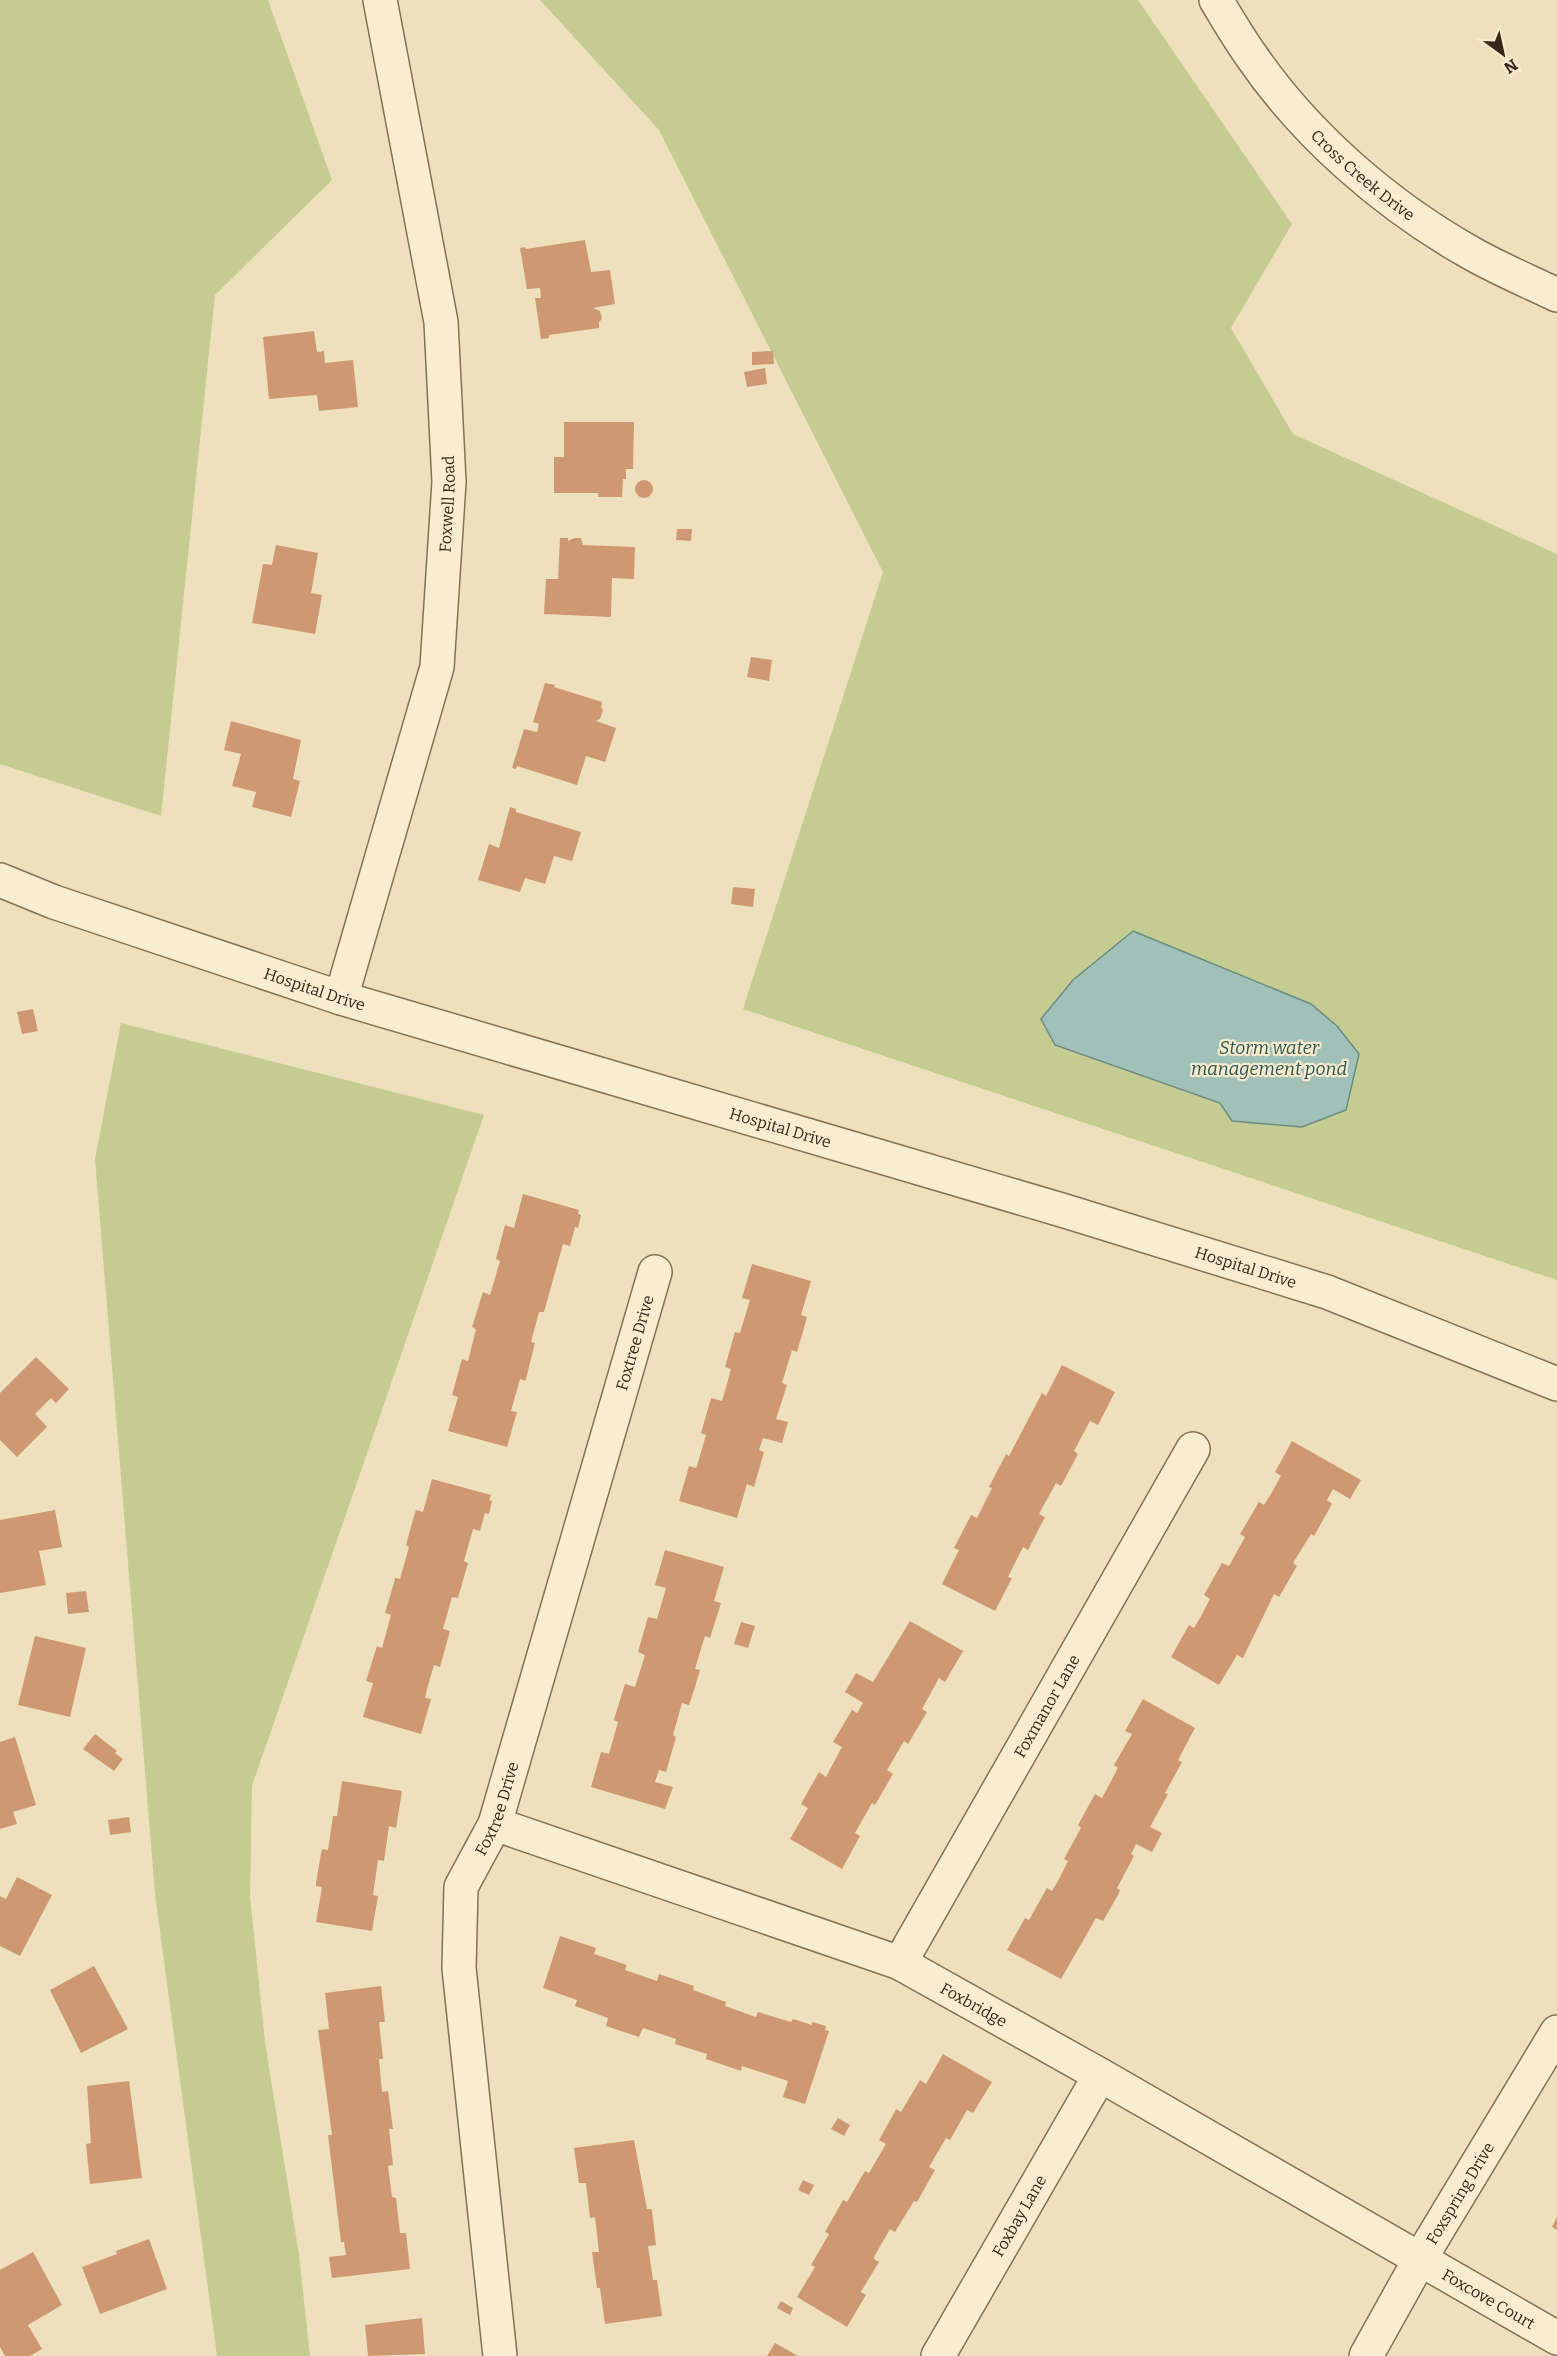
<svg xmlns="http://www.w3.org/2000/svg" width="1557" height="2356" viewBox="0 0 1557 2356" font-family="Bitter,serif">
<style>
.green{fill:#c5cc91}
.water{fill:#a1c0b7;stroke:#698d84;stroke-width:1.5}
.building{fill:#ce9972}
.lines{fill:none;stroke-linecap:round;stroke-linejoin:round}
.minor-casing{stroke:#877056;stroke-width:36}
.minor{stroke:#f9edd0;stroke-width:33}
.labels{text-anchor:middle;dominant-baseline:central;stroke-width:4.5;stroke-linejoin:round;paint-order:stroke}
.street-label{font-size:16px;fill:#35281b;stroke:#f6eacd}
.water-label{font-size:18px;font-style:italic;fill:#2a5653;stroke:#f6eacd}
</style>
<rect width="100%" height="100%" fill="#eee0bd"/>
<g class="green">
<path d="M 0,0 L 268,0 L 332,180 L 215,295 L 161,816 L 0,764 Z"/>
<path d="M 540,0 L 1138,0 L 1292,224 L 1231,328 L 1293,434 L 1557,554 L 1557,1280 L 743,1009 L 883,572 L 659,130 Z"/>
<path d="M 121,1023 L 484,1115 L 252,1786 L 250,1896 L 265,2042 L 299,2255 L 310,2356 L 217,2356 L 155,1894 L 95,1159 Z"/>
</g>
<path class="water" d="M 1133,931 L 1311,1004 L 1337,1026 L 1359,1054 L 1346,1110 L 1302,1127 L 1232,1121 L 1220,1103 L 1055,1045 L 1041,1019 L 1073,980 Z"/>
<g class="building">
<path d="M 585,240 L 591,272 L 610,270 L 615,304 L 593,308 L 600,311 L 602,319 L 599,322 L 599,328 L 549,335 L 549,338 L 541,339 L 535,298 L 541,298 L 540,288 L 527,289 L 520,248 L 525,247 L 526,249 Z"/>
<path d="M 314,331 L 317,352 L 324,351 L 325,363 L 353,360 L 358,407 L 319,411 L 317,395 L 269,399 L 263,337 Z"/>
<path d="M 773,351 L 774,364 L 752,365 L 752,352 Z"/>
<path d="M 765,368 L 767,384 L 747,387 L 744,372 Z"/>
<path d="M 564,422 L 634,422 L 633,469 L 626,469 L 626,479 L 623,479 L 622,497 L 598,497 L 598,493 L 554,493 L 554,457 L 564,457 Z"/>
<circle cx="644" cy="489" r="9"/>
<path d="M 677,529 L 692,529 L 691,541 L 676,540 Z"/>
<path d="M 560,538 L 568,538 L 568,541 L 574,538 L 581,538 L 583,545 L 635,547 L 634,579 L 612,578 L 611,617 L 544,614 L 546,579 L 558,579 Z"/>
<path d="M 276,545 L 318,553 L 311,593 L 322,595 L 315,634 L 252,623 L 263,564 L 272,565 Z"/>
<path d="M 751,657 L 772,660 L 769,681 L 747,677 Z"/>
<path d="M 545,683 L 555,685 L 554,687 L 602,702 L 601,707 L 603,710 L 600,719 L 596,721 L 616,728 L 605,762 L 586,756 L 577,785 L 517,766 L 516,769 L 512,768 L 524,729 L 537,732 L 539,724 L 533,722 Z"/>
<path d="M 231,721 L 301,740 L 293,779 L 300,781 L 291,817 L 252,807 L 256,792 L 232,786 L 241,754 L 224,750 Z"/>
<path d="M 510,807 L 516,809 L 516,812 L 581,832 L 572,861 L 554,856 L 545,884 L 525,878 L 520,892 L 478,880 L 489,844 L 499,848 Z"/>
<path d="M 733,887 L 755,889 L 753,907 L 731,904 Z"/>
<path d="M 33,1009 L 38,1031 L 22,1034 L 17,1012 Z"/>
<path d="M 523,1194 L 579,1210 L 578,1214 L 581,1215 L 578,1228 L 575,1227 L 570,1246 L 563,1244 L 544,1312 L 539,1312 L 531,1342 L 535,1343 L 526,1379 L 525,1381 L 520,1379 L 511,1411 L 517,1412 L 507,1447 L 448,1431 L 458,1397 L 452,1395 L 462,1359 L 468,1361 L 476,1329 L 472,1327 L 483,1292 L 490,1295 L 500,1261 L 496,1259 L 505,1225 L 514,1228 Z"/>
<path d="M 752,1264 L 811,1281 L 801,1315 L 807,1317 L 806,1321 L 797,1352 L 792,1350 L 782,1383 L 787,1385 L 776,1419 L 788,1422 L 782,1443 L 763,1438 L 759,1450 L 764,1452 L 754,1487 L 747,1484 L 737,1518 L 679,1501 L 689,1466 L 696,1468 L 697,1466 L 706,1435 L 701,1433 L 711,1398 L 722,1401 L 725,1391 L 731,1369 L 725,1367 L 735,1332 L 740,1333 L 750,1300 L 742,1298 Z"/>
<path d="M 36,1357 L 69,1389 L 56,1403 L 51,1398 L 35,1414 L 47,1427 L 17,1457 L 0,1440 L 0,1393 Z"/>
<path d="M 1062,1365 L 1115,1392 L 1098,1425 L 1090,1421 L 1074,1451 L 1078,1454 L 1061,1486 L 1056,1483 L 1039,1514 L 1045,1517 L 1028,1550 L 1023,1547 L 1008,1577 L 1012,1578 L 995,1611 L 942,1584 L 959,1550 L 954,1548 L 969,1519 L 971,1515 L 977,1518 L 992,1488 L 989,1487 L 1005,1456 L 1006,1454 L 1009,1456 L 1042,1393 L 1046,1396 Z"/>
<path d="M 1292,1441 L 1361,1480 L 1350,1499 L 1333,1489 L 1327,1500 L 1332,1504 L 1314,1536 L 1311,1534 L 1293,1563 L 1297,1566 L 1279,1597 L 1274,1594 L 1243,1658 L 1237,1655 L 1219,1685 L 1171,1657 L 1189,1625 L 1194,1628 L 1200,1618 L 1210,1599 L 1204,1595 L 1222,1563 L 1229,1566 L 1245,1537 L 1240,1534 L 1259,1502 L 1264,1505 L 1271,1494 L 1281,1476 L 1275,1472 Z"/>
<path d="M 432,1479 L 491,1495 L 489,1500 L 492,1501 L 489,1514 L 485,1513 L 480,1531 L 473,1529 L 464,1561 L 468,1563 L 458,1598 L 452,1597 L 443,1629 L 450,1631 L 440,1667 L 434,1665 L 427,1689 L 425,1698 L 431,1699 L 421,1734 L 363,1717 L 373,1683 L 366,1681 L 377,1646 L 382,1648 L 391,1615 L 385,1613 L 394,1583 L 395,1578 L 400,1579 L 409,1547 L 406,1545 L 414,1516 L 416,1510 L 423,1512 Z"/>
<path d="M 55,1510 L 62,1547 L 39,1551 L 46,1585 L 0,1593 L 0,1520 Z"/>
<path d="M 665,1550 L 724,1567 L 714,1601 L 721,1603 L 710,1638 L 705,1636 L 703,1642 L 695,1669 L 700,1670 L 695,1687 L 689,1705 L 682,1703 L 673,1735 L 676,1737 L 666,1772 L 659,1770 L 655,1782 L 673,1787 L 665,1809 L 591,1787 L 601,1752 L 609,1754 L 618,1722 L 614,1720 L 615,1716 L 625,1684 L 635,1687 L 636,1684 L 645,1655 L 638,1652 L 648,1617 L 657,1619 L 666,1588 L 655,1585 Z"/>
<path d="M 86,1591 L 89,1612 L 68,1614 L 66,1593 Z"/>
<path d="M 910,1621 L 963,1651 L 945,1682 L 939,1678 L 922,1709 L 927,1712 L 908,1744 L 904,1741 L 887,1770 L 893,1774 L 875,1805 L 872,1803 L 855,1833 L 860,1836 L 842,1869 L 790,1839 L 808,1808 L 801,1804 L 819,1772 L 826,1777 L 842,1747 L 833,1742 L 852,1710 L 857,1713 L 863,1703 L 845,1692 L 856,1673 L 873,1682 Z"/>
<path d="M 741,1622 L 755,1626 L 748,1648 L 734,1644 Z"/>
<path d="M 35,1636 L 86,1648 L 70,1717 L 18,1705 Z"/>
<path d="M 1143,1699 L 1195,1728 L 1178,1760 L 1182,1762 L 1165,1793 L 1168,1794 L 1150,1827 L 1162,1833 L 1152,1852 L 1136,1844 L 1131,1854 L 1134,1856 L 1117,1888 L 1120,1890 L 1118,1895 L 1103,1921 L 1096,1918 L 1061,1979 L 1007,1950 L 1025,1918 L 1029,1920 L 1047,1888 L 1052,1891 L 1058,1881 L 1068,1861 L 1064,1859 L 1081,1828 L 1078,1825 L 1095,1794 L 1102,1798 L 1118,1768 L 1114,1765 L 1132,1734 L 1125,1731 Z"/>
<path d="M 95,1734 L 117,1751 L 115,1753 L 123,1759 L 114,1771 L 83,1749 Z"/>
<path d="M 15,1737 L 36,1805 L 13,1812 L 17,1824 L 0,1829 L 0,1742 Z"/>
<path d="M 342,1781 L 402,1791 L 396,1828 L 389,1826 L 384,1861 L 378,1860 L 373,1895 L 378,1896 L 372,1931 L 316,1922 L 322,1887 L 316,1886 L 316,1883 L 321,1853 L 322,1849 L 328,1850 L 333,1816 L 337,1816 Z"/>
<path d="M 129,1817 L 131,1832 L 110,1835 L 108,1820 Z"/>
<path d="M 17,1877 L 52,1895 L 20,1956 L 0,1946 L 0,1896 L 6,1899 Z"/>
<path d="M 560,1936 L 596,1948 L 594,1954 L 627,1965 L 625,1970 L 657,1981 L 659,1974 L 694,1986 L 693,1990 L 726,2002 L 725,2006 L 756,2017 L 758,2012 L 791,2022 L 793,2019 L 812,2025 L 812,2022 L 826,2026 L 825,2030 L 829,2031 L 805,2104 L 783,2097 L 788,2081 L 742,2066 L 741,2071 L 706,2059 L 707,2054 L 675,2044 L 676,2039 L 643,2028 L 639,2037 L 606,2026 L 608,2018 L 575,2006 L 577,2000 L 543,1988 Z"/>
<path d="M 94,1966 L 128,2029 L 81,2053 L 50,1990 Z"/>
<path d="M 381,1986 L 385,2022 L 379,2022 L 383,2059 L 379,2059 L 382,2092 L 388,2091 L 393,2129 L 389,2129 L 393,2165 L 388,2166 L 392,2197 L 396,2198 L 400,2233 L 406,2233 L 410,2269 L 332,2278 L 329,2257 L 346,2255 L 344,2242 L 341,2242 L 328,2135 L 332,2135 L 318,2030 L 329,2029 L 325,1993 Z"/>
<path d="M 943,2054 L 992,2082 L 973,2113 L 967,2110 L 950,2140 L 946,2138 L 929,2167 L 935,2170 L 917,2202 L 914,2201 L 895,2232 L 890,2229 L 874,2257 L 874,2259 L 879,2262 L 862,2290 L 861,2292 L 866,2295 L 847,2327 L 797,2297 L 815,2267 L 811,2265 L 829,2234 L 825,2232 L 843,2200 L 847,2202 L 865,2171 L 869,2173 L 886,2144 L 879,2140 L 894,2113 L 896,2109 L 901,2112 L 920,2080 L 926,2084 Z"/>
<path d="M 129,2081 L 142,2178 L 90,2184 L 86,2144 L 91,2143 L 87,2086 Z"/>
<path d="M 838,2118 L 850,2125 L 844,2136 L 831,2129 Z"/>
<path d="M 634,2140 L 647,2209 L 651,2209 L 652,2211 L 656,2245 L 648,2246 L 653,2280 L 657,2280 L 662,2316 L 605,2324 L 600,2288 L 597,2288 L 592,2252 L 599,2252 L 595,2217 L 590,2218 L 586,2183 L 579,2183 L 574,2148 Z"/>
<path d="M 803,2180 L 814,2185 L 809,2195 L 798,2190 Z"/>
<path d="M 1557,2217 L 1557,2230 L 1552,2227 Z"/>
<path d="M 149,2239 L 167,2289 L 100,2314 L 82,2267 L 117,2254 L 116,2251 Z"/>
<path d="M 33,2252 L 62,2305 L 28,2325 L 42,2349 L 30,2356 L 5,2356 L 0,2347 L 0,2270 Z"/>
<path d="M 781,2301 L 793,2308 L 790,2315 L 777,2308 Z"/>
<path d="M 422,2318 L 425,2354 L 368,2356 L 365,2325 Z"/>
<path d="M 775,2343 L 798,2356 L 767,2356 Z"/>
</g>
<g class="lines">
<defs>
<g id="minor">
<path id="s1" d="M 1216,0 C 1227,18 1238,37 1250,54 C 1305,135 1386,205 1471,253 C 1499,269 1528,281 1557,295"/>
<path id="s2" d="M 0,880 L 54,902 L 341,998 L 1065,1211 L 1327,1292 L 1557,1384"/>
<path id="s3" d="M 341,998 L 437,667 L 449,482 L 441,322 L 380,0"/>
<path id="s4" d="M 495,1824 L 900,1963 L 1100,2075 L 1557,2338"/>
<path id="s5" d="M 900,1963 L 1193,1449"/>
<path id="s6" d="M 500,2356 L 459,1968 L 461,1887 L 495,1824 L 655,1272"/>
<path id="s7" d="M 938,2356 L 1100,2075"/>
<path id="s8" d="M 1366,2356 L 1420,2259 L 1557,2032"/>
</g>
</defs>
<use href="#minor" class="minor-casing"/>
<use href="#minor" class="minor"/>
</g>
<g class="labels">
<g class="street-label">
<text stroke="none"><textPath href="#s1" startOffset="230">Cross Creek Drive</textPath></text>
<text stroke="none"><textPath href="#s3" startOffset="508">Foxwell Road</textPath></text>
<text stroke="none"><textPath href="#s2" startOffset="333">Hospital Drive</textPath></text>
<text stroke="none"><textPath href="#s2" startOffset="819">Hospital Drive</textPath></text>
<text stroke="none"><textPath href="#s2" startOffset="1305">Hospital Drive</textPath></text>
<text stroke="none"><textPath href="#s6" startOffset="1044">Foxtree Drive</textPath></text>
<text stroke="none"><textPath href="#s5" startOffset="296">Foxmanor Lane</textPath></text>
<text stroke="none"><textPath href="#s6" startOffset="558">Foxtree Drive</textPath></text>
<text stroke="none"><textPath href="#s4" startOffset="513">Foxbridge</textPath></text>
<text stroke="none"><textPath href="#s8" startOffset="188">Foxspring Drive</textPath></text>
<text stroke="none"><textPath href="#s7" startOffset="162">Foxbay Lane</textPath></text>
<text stroke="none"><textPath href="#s4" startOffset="1106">Foxcove Court</textPath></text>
</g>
<g class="water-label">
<text x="1269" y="1048">Storm water<tspan x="1269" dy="21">management pond</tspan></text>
</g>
</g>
<g transform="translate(1503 54) rotate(147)" stroke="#f6eacd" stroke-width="4.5" paint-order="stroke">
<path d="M0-4.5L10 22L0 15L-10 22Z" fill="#35281b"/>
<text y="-9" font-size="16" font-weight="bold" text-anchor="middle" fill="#35281b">N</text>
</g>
</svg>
